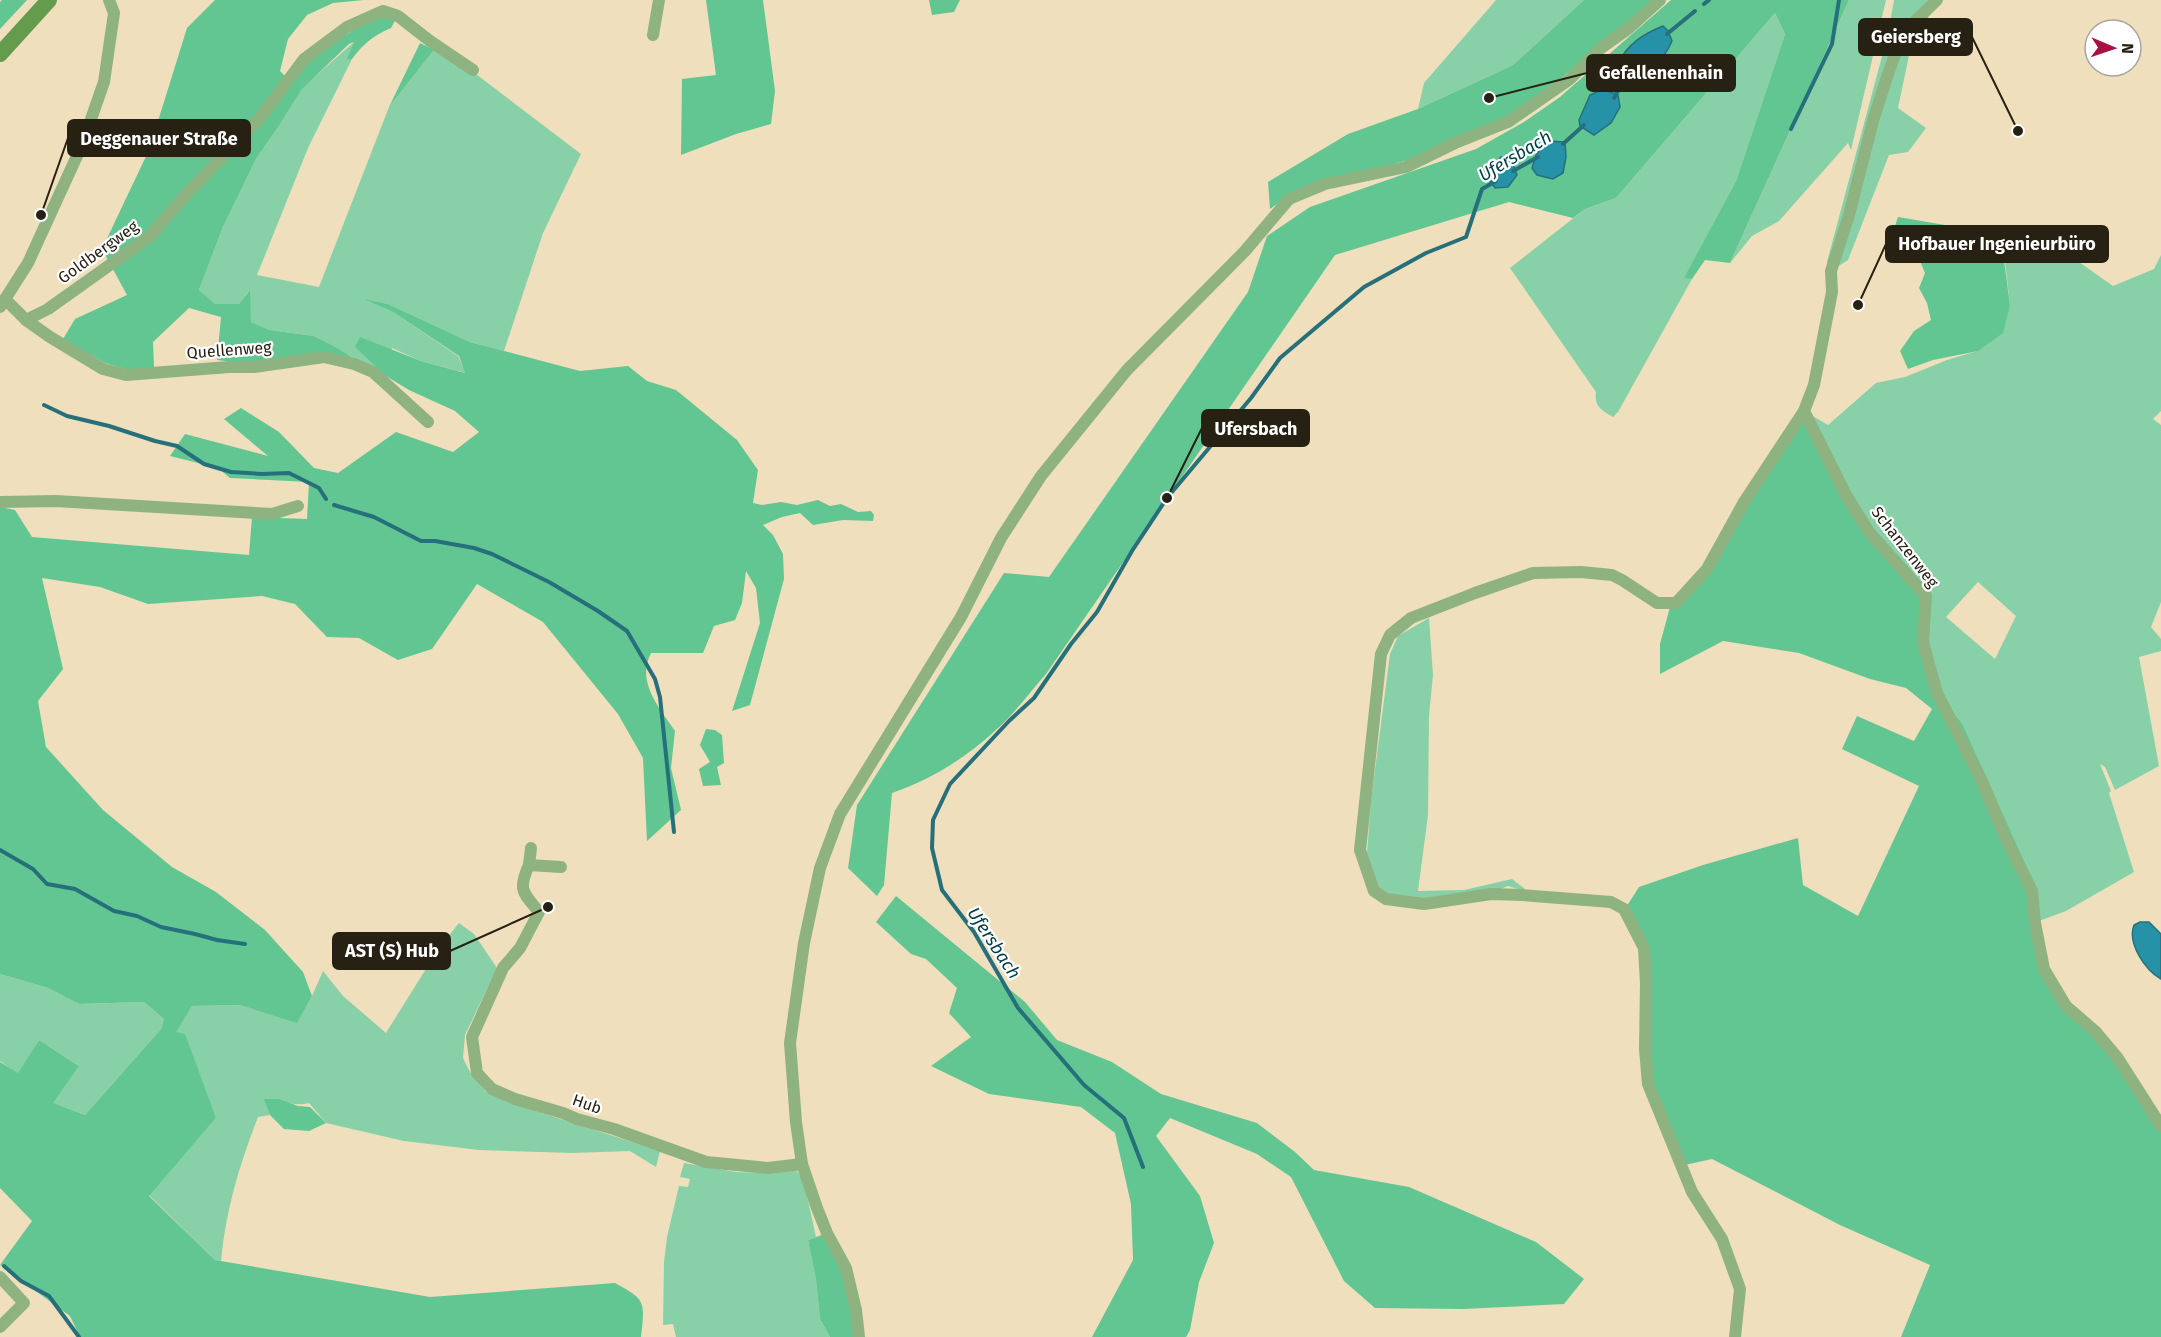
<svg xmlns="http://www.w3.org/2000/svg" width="2161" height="1337" viewBox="0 0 2161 1337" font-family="'Fira Sans',sans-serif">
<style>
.green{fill:#88d1a8;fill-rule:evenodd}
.forest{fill:#62c692}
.water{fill:#2692a7;stroke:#26707b;stroke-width:1.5}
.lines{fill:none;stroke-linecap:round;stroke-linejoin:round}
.stream{stroke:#26707b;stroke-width:4}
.minor{stroke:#8eb380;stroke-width:12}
.secondary{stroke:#649b4d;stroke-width:16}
.labels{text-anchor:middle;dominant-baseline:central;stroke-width:4.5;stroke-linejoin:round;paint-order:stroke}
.street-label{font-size:16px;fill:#272114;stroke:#fff}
.water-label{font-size:18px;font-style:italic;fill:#003f4a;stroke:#fff}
.leader{fill:none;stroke:#272114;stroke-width:2}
.callout-dot{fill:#272114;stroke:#fff;stroke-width:2}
.callout{fill:#272114;stroke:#272114;stroke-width:2}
.callout-label{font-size:18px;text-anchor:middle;font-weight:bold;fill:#fff}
</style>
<rect width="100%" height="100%" fill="#efdfbc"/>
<g class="green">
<path d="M 1496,0 L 1584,0 L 1513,65 L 1418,109 L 1424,83 Z"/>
<path d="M 1849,0 L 1886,0 L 1851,150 L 1848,143 L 1779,221 L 1752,236 L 1730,263 Z"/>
<path d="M 1894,0 L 1940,0 L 1912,41 L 1898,108 L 1926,128 L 1908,152 L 1889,155 L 1848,260 L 1831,271 L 1827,262 L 1888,34 Z"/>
<path d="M 1775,13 L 1785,34 L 1736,181 L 1685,277 L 1692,279 L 1618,412 L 1613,417 C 1601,410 1594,406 1596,392 L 1510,268 L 1585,209 L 1616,198 Z"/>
<path d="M 354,42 L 348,59 L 352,59 L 308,148 L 257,275 L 319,287 L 389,107 L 434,50 L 472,71 L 581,154 L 543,233 L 504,351 L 470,342 L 388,304 L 368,300 L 393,312 L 458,356 L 466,373 L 421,361 L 392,348 L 386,376 L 314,336 L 270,330 L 251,322 L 249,291 L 239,304 L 214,304 L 199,290 L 223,227 L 256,159 L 279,126 L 301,89 Z"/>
<path d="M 2028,226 L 2113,286 L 2154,269 L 2161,255 L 2161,411 L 2153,419 L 2161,425 L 2161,602 L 2151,627 L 2161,639 L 2161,651 L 2139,657 L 2159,766 L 2115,790 L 2105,767 L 2100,764 L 2111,791 L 2109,793 L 2134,872 L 2066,911 L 2039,921 L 2013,841 L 1962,723 L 1938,696 L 1869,532 L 1804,411 L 1828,425 L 1876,383 L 1905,377 L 1947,360 L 1977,351 L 2010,305 L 2003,245 L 2024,247 ZM 1978,582 L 2016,616 L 1995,659 L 1946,617 Z"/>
<path d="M 1429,618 L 1433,675 L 1429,716 L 1428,815 L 1418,891 L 1464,890 L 1512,879 L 1525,889 L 1521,890 L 1508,886 L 1496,891 L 1425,899 L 1392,897 L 1379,888 L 1367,853 L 1371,801 L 1390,654 L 1398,636 Z"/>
<path d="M 459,923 L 474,934 L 497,968 L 465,1035 L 463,1058 L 470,1072 L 486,1092 L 514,1104 L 660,1151 L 656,1167 L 630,1151 L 572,1153 L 479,1150 L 404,1141 L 326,1123 L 309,1103 C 294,1107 281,1100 265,1099 L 270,1115 L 258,1117 C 239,1166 226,1209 221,1261 L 215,1260 L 149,1195 L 216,1118 L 175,1032 L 192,1006 L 240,1005 L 297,1022 L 312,996 L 323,971 L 343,996 L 386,1033 L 439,948 Z"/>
<path d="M 0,974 L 48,988 L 79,1004 L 144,1002 L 164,1019 L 161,1029 L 85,1115 L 52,1103 L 79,1066 L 39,1040 L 18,1074 L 0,1061 Z"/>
<path d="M 684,1163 L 736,1172 L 759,1173 L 796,1170 L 804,1182 L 816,1237 L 808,1240 L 816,1280 L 820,1319 L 830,1337 L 676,1337 L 673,1324 L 663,1325 L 664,1262 L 667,1237 L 679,1186 L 688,1187 L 690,1179 L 680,1177 Z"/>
</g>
<g class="forest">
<path d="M 2,0 L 27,0 L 0,29 L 0,2 Z"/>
<path d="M 215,0 L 364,0 L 333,3 L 307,15 L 288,39 L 280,71 L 289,80 L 305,60 L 383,12 L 397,17 L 391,28 C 374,35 363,44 352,59 L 347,59 L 354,42 L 349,44 L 301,90 L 279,126 L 256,159 L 223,227 L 199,290 L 215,304 L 239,304 L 250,290 L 251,322 L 270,330 L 314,336 L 337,348 L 358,361 L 250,364 L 217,360 L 221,317 L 189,308 L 153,342 L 154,367 L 135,372 L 105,363 L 63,339 L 75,319 L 127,295 L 102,249 L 149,150 L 187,28 Z"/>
<path d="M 706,0 L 763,0 L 775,91 L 771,124 L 736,134 L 681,155 L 682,79 L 716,75 Z"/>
<path d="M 929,0 L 960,0 L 954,12 L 932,15 Z"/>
<path d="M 1584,0 L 1654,0 L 1580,63 L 1521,110 L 1415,158 L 1294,192 L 1270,209 L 1268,182 L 1348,134 L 1418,109 L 1513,65 Z"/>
<path d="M 1671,0 L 1849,0 L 1730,263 L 1705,260 L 1692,279 L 1684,278 L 1736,181 L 1785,34 L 1775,13 L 1616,198 L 1585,209 L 1573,218 L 1509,202 L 1335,255 L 1046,674 C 1030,692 1015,713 997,729 C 967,757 931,780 892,793 L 884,885 L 877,896 L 848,868 L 857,805 L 1004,573 L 1049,577 L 1248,292 L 1267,236 L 1310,207 L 1476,149 L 1524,122 L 1560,97 Z"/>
<path d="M 420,43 L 434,50 L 389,107 Z"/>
<path d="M 1898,217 L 1945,225 L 1958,236 L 1979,241 L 2001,238 L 2010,305 L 2003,333 L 1978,351 L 1933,360 L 1908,369 L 1900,351 L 1914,331 L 1931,320 L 1927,303 L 1919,288 L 1925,273 L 1910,238 L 1895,226 Z"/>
<path d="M 364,299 L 388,304 L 470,342 L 580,371 L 628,366 L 647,381 L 676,390 L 737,440 L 758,470 L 753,503 L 762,505 L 781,502 L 797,505 L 818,500 L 830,506 L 841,504 L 858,512 L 871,511 L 874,515 L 873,521 L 843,520 L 813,525 L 800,513 L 782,517 L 763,525 L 773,535 L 783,554 L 784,579 L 750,705 L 732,711 L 760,623 L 756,588 L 746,571 L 742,603 L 735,620 L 714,626 L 703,653 L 651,653 C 636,682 659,707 675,731 L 671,768 L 681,810 L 647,841 L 643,758 L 618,714 L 543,622 L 477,584 L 432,649 L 398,660 L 359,638 L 327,637 L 295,604 L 262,596 L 148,604 L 100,587 L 42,578 L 63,669 L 38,701 L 46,747 L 103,810 L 172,867 L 216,892 L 265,930 L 303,972 L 312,996 L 297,1023 L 240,1005 L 192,1006 L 176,1032 L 185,1034 L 216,1118 L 149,1196 L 215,1260 L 430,1297 L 615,1283 C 646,1300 645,1301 641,1337 L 80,1337 L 70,1316 L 0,1265 L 32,1221 L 0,1188 L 0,1062 L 18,1073 L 39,1040 L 79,1066 L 53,1103 L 85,1115 L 161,1029 L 164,1019 L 144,1002 L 79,1004 L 48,988 L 0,974 L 0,507 L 15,510 L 32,537 L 249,555 L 252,517 L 307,519 L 309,482 L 230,478 L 218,468 L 170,456 L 185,434 L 268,456 L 224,419 L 241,408 L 279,432 L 314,468 L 338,473 L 396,432 L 453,452 L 479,432 L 455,411 L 409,390 L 386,376 L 355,347 L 360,337 L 421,361 L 465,373 L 459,356 L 393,312 Z"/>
<path d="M 1803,411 L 1845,494 L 1923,597 L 1936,693 L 1962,723 L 2034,884 L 2041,968 L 2095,1033 L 2161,1122 L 2161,1337 L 1901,1337 L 1930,1265 L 1840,1225 L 1712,1159 L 1680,1166 L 1648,1084 L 1644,947 L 1625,909 L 1639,887 L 1703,865 L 1798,838 L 1803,885 L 1858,916 L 1919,786 L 1842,749 L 1857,716 L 1914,741 L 1932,709 L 1906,688 L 1870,679 L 1799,653 L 1723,641 L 1660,674 L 1660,644 L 1670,607 L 1707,570 Z"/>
<path d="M 706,729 L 715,730 L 722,735 L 724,763 L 717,767 L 721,785 L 703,786 L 699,769 L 710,762 L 700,745 Z"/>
<path d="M 896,896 L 1025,1002 L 1057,1040 L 1112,1062 L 1161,1094 L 1257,1123 L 1295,1152 L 1314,1170 L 1409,1187 L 1536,1242 L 1584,1279 L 1564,1304 L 1463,1309 L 1375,1308 L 1344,1281 L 1291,1177 L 1257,1154 L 1170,1118 L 1156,1136 L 1200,1196 L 1214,1243 L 1199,1282 L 1190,1330 L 1186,1337 L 1092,1337 L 1133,1260 L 1131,1204 L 1115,1133 L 1081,1107 L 989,1094 L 931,1066 L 971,1037 L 949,1013 L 957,988 L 926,959 L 911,954 L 876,922 Z"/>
<path d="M 264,1099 L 279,1099 L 298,1106 L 310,1107 L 326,1123 L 309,1131 L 284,1129 L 270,1115 Z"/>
<path d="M 827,1233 L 846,1268 L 859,1337 L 830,1337 L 820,1319 L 816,1280 L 808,1240 Z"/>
</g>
<g class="water">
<path d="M 1663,26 L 1668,31 L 1672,41 C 1663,61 1650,76 1628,78 L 1618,63 C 1628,44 1643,34 1663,26 Z"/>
<path d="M 1603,89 L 1618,95 L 1620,107 L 1611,123 L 1594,135 L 1580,126 L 1579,120 L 1590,95 Z"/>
<path d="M 1547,141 L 1565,142 L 1566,157 L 1563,173 L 1553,179 L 1537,175 L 1532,168 L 1536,155 Z"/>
<path d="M 1501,157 L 1511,159 L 1517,175 L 1508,187 L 1495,188 L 1490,181 L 1493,165 Z"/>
<path d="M 2140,922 L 2149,922 L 2161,934 L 2161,979 C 2145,970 2127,943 2134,925 Z"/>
</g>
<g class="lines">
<g class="stream">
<path d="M 1704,4 L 1709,0"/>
<path d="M 1667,34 L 1695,11"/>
<path d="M 1614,98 L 1628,73"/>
<path d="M 1791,129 L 1832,44 L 1839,0"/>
<path d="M 1563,144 L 1584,125"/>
<path d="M 1513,171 L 1538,157"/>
<path d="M 44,405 L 67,416 L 109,426 L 155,441 L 177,446 L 204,464 L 231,472 L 262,474 L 289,473 L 319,488 L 326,499"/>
<path d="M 334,505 L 374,517 L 421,541 L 435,541 L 474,548 L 492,554 L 549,582 L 598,611 L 627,631 L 655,679 L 660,697 L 674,832"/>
<path d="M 0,850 L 33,869 L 47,884 L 75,889 L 114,911 L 137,916 L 161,927 L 195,934 L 217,940 L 245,944"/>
<path d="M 1143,1167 L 1124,1118 L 1084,1085 L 1018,1008 L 974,932 L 942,890 L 932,848 L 933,820 L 950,784 L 1009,721 L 1034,698 L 1071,644 L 1097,612 L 1132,551 L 1167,498 L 1251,398 L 1280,358 L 1364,287 L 1426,253 L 1466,237 L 1482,189 L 1496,181"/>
<path d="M 4,1266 L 21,1281 L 49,1296 L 79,1337"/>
</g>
<g class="minor">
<path d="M 653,35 L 659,0"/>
<path d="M 5,299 L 26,320 L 48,309 L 149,237 L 182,199 L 260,118 L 304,59 L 347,27 L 383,11 L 398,16 L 430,41 L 473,70"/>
<path d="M 0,307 L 28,263 L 82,145 L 104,82 L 114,13 L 109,0"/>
<path d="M 26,320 L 50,337 L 103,369 L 126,375 L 229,367 L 254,367 L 324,357 L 354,364 L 373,372 L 428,422"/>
<path d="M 1804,411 L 1846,495 L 1869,532 L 1926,596 L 1923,642 L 1937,693 L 1981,779 L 2004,834 L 2032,891 L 2035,923 L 2044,969 L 2066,1006 L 2096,1032 L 2117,1057 L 2161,1126"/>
<path d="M 0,502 L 56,501 L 272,514 L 298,506"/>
<path d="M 531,848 L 529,865 L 561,867"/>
<path d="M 529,865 C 517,891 524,893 539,912 L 520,948 L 503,968 L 472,1037 L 477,1073 L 492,1089 L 515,1099 L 563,1113 L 577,1119 L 614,1129 L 706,1162 L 768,1168 L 802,1164"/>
<path d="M 0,1277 L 24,1303 L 0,1327"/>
<path d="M 859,1337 L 856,1310 L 846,1268 L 827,1233 L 817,1208 L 802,1164 L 796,1122 L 790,1043 L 804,943 L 820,868 L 840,814 L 961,617 L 1001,538 L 1041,476 L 1127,370 L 1245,251 L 1289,199 L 1325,184 L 1406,167 L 1455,143 L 1508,122 L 1570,79 L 1601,48 L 1629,28 L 1660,0"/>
<path d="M 1735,1337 L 1740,1289 L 1722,1239 L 1692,1192 L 1648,1084 L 1645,1049 L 1646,984 L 1644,948 L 1624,909 L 1611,902 L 1522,895 L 1491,894 L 1424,904 L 1386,899 L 1374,891 L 1360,850 L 1381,654 L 1390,635 L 1411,618 L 1475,593 L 1533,573 L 1581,572 L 1612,575 L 1622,580 L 1657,603 L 1676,603 L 1707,569 L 1744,502 L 1804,411 L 1814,385 L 1832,292 L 1831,271 L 1849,215 L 1873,121 L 1886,80 L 1894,57 L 1909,27 L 1937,0"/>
</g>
<path class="secondary" d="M 0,54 L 49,0"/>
</g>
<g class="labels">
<g class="street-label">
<text transform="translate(98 252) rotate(-36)">Goldbergweg</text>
<text transform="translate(229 350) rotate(-4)">Quellenweg</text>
<text transform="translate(1905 547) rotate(52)">Schanzenweg</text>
<text transform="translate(587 1104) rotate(19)">Hub</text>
</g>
<g class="water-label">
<text transform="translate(1515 156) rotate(-31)">Ufersbach</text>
<text transform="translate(994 943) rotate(57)">Ufersbach</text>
</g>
</g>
<path class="leader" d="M2018 131L1972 37M1489 98L1587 73M41 215L68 138M1858 305L1886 244M1167 498L1202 428M548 907L450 951"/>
<g class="callout-dot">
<circle cx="2018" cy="131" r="6"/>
<circle cx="1489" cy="98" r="6"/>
<circle cx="41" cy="215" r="6"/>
<circle cx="1858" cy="305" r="6"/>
<circle cx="1167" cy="498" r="6"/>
<circle cx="548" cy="907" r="6"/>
</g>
<g class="callout">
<rect x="1859" y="19" width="113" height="36" rx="6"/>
<rect x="1587" y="55" width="148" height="36" rx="6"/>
<rect x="68" y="120" width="182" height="36" rx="6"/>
<rect x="1886" y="226" width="222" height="36" rx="6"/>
<rect x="1202" y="410" width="107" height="36" rx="6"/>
<rect x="333" y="933" width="117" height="36" rx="6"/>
</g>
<g class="callout-label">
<text x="1916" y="43">Geiersberg</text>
<text x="1661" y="79">Gefallenenhain</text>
<text x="159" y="145">Deggenauer Straße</text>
<text x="1997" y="250">Hofbauer Ingenieurbüro</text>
<text x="1256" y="435">Ufersbach</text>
<text x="392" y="957">AST (S) Hub</text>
</g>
<g transform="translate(2113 48) rotate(92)"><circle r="28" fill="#ffffff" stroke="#a9a6a1" stroke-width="1.5"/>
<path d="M0-4.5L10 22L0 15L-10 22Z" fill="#a71143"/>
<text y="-9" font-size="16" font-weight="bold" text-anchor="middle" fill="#272114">N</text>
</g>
</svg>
